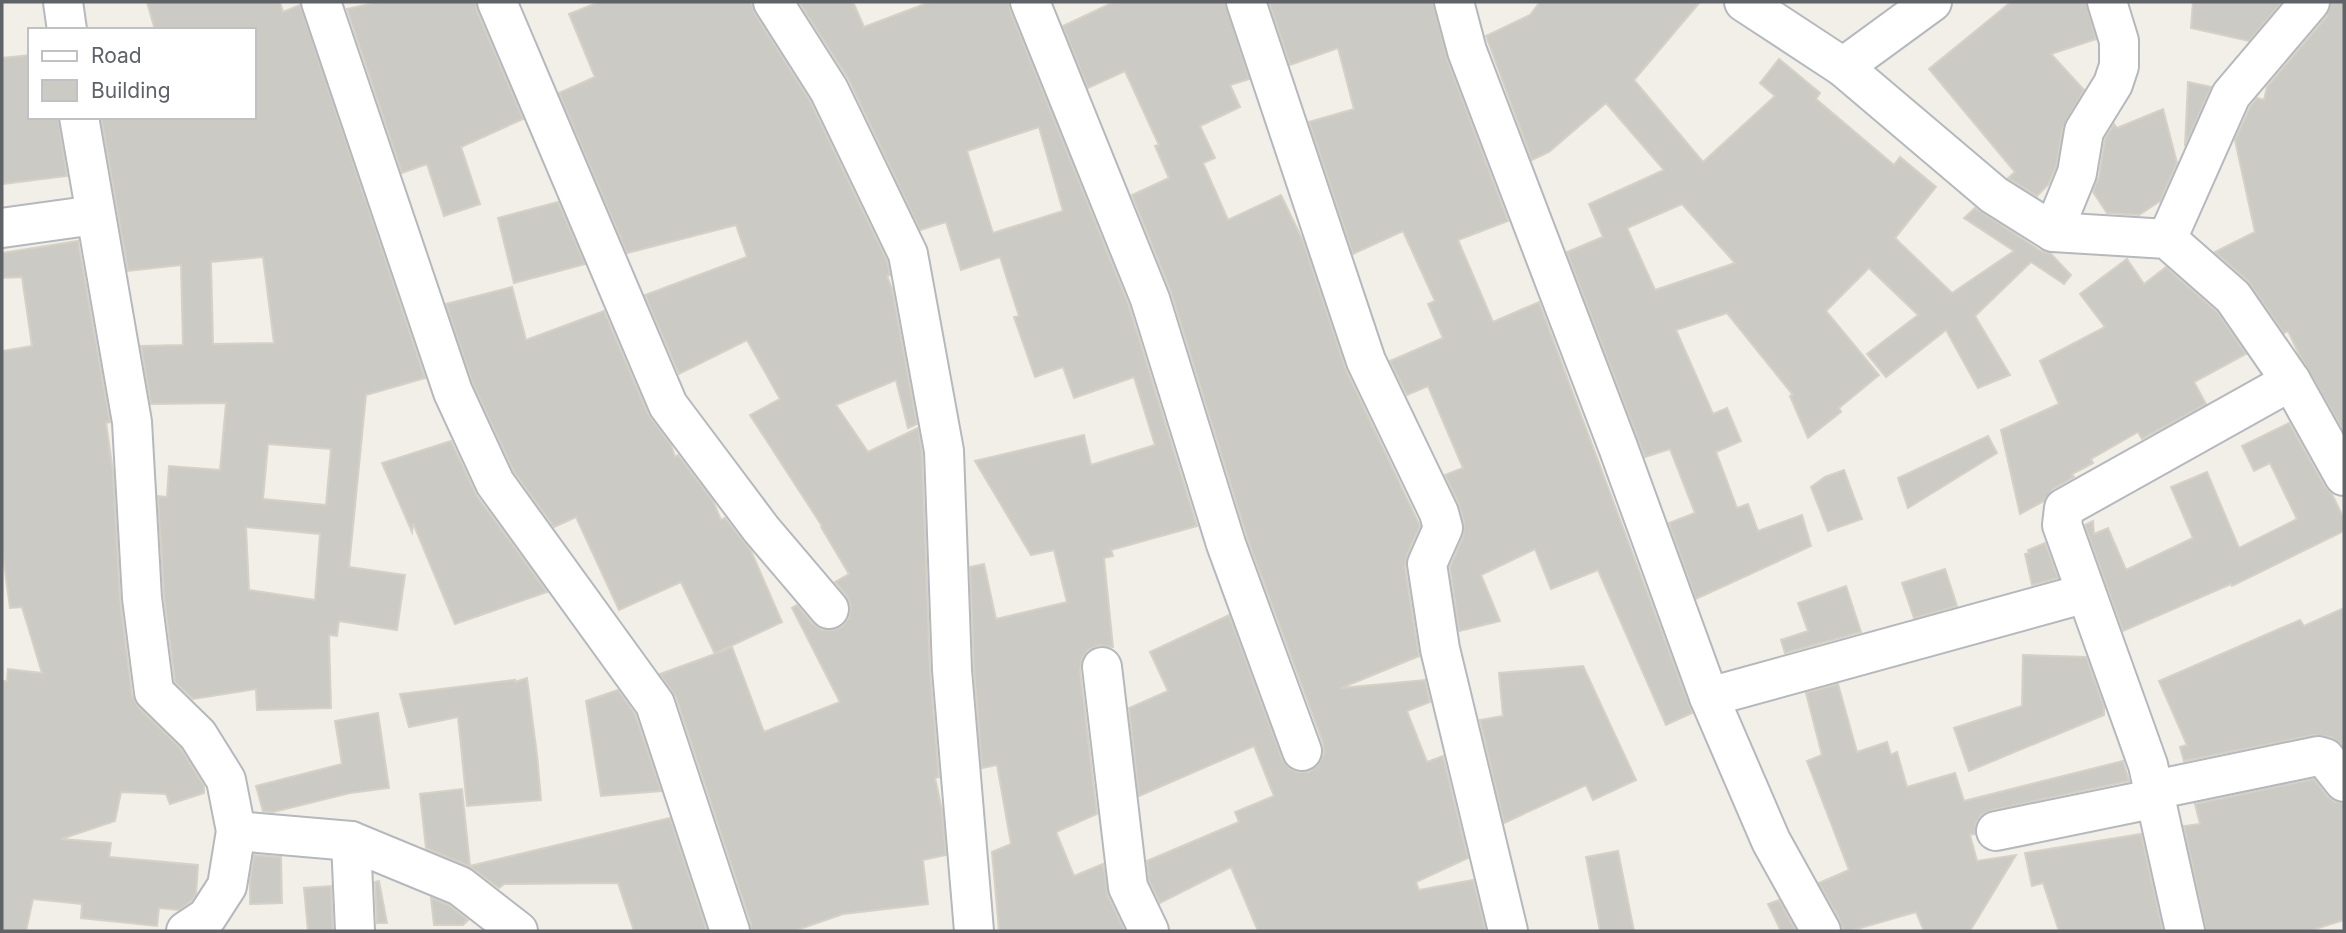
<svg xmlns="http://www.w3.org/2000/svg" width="2346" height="933" viewBox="0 0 2346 933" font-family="Inter,sans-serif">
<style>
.building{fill:#cccac5;stroke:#d6d1c6;stroke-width:2;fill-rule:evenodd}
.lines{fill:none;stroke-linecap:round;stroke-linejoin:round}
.minor-casing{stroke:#b5b8bc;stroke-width:42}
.minor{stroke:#fff;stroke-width:38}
</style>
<rect width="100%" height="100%" fill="#f1efe8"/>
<g class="building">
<path d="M 147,2 L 280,2 L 283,12 L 300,5 L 425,378 L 366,395 L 349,567 L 405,575 L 397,630 L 339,621 L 337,636 L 329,635 L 331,708 L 257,710 L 256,689 L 193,699 L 175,682 L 164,596 L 158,496 L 167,497 L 169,466 L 220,470 L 226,403 L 151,404 L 141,346 L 183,345 L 181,265 L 128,271 L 101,117 L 254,117 L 254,30 L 155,30 ZM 263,257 L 274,343 L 213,344 L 211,262 ZM 268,444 L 331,449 L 326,505 L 263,499 ZM 246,527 L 320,534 L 315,600 L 249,590 Z"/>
<path d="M 378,2 L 476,2 L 477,11 L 523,119 L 461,147 L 480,204 L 444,216 L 427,164 L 402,173 L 347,9 Z"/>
<path d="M 599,2 L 751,2 L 755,14 L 810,101 L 887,261 L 890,275 L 887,276 L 892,289 L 917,424 L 908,428 L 896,380 L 836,405 L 868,452 L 918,428 L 922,453 L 930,671 L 939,777 L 935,778 L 942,810 L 946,855 L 923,860 L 928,904 L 843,914 L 794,931 L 751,931 L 751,924 L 676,697 L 660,674 L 715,654 L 681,582 L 619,610 L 576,517 L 554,527 L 514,472 L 473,384 L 446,304 L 512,287 L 526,340 L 604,311 L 648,414 L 671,445 L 675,457 L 678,455 L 713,501 L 721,520 L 725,518 L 751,551 L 782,622 L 716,653 L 732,647 L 764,732 L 840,702 L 792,608 L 797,605 L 812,623 L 822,630 L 834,630 L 843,626 L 849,617 L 851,606 L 846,595 L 835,582 L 849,574 L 821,527 L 822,526 L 750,415 L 780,399 L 747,340 L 679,374 L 645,295 L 747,257 L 736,225 L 627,253 L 559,93 L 595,77 L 569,14 Z"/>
<path d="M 799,2 L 853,2 L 864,27 L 930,2 L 1009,2 L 1010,10 L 1129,306 L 1197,526 L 1111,550 L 1113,556 L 1104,558 L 1113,647 L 1099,645 L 1088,650 L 1082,659 L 1080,670 L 1097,814 L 1056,832 L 1074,876 L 1103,864 L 1108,896 L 1125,931 L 999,931 L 992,852 L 1011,844 L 997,765 L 982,768 L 974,669 L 970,567 L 984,564 L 996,619 L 1067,602 L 1054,550 L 1031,555 L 975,461 L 1084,435 L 1091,465 L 1155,445 L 1134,377 L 1074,398 L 1063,367 L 1035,377 L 1014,317 L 1019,316 L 1000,257 L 961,270 L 946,222 L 920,230 L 849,80 ZM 1039,127 L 1063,211 L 993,233 L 967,151 Z"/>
<path d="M 1114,2 L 1225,2 L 1249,79 L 1230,85 L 1240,107 L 1200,126 L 1215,158 L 1203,163 L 1228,220 L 1281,195 L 1303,241 L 1346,370 L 1420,526 L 1407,555 L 1405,567 L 1419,656 L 1341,688 L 1425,680 L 1430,702 L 1407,711 L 1427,762 L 1443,756 L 1468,858 L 1416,882 L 1419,890 L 1473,880 L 1486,931 L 1258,931 L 1231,867 L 1160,903 L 1149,881 L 1147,861 L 1239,822 L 1235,812 L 1274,796 L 1254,746 L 1139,796 L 1129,708 L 1168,691 L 1150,652 L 1229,615 L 1282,759 L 1289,768 L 1298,772 L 1309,772 L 1318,765 L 1324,754 L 1323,743 L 1247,537 L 1171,292 L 1132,195 L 1169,178 L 1155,146 L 1159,145 L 1125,71 L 1088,88 L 1063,26 Z"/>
<path d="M 1269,2 L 1433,2 L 1447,59 L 1508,221 L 1458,240 L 1493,322 L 1539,302 L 1692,713 L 1666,725 L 1598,570 L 1551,589 L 1535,549 L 1481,575 L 1500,621 L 1459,631 L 1450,567 L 1463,537 L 1464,523 L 1459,504 L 1445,475 L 1463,468 L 1428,386 L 1407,395 L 1390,361 L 1443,338 L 1428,304 L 1435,301 L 1403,231 L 1353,254 L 1309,122 L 1354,109 L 1338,48 L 1290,65 Z"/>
<path d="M 1540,2 L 1700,2 L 1634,80 L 1703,162 L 1775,96 L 1760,83 L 1779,59 L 1820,93 L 1816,99 L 1894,165 L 1900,157 L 1936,187 L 1895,238 L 1952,293 L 2014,251 L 1964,218 L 1975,208 L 2041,251 L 2051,254 L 2071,275 L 2064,284 L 2031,262 L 1975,316 L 2010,375 L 1978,388 L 1946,330 L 1886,377 L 1867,354 L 1918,315 L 1869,268 L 1826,311 L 1879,375 L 1839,408 L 1841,412 L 1808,438 L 1790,396 L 1793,395 L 1727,313 L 1676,330 L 1713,414 L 1727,408 L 1741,441 L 1716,452 L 1737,508 L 1748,504 L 1758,531 L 1802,515 L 1811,546 L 1696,599 L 1669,523 L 1695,513 L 1670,449 L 1645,457 L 1567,252 L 1603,237 L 1589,204 L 1664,170 L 1606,103 L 1549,152 L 1532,160 L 1486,36 L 1530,15 ZM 1682,204 L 1735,263 L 1655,290 L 1627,228 Z"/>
<path d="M 2011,2 L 2086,2 L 2096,39 L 2051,54 L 2084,90 L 2063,127 L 2056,167 L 2048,185 L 2037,196 L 2008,178 L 2015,172 L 1929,69 Z"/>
<path d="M 2193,2 L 2282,2 L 2249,41 L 2191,28 Z"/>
<path d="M 2331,2 L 2344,2 L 2344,432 L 2299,354 L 2288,331 L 2284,333 L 2248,281 L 2215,252 L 2255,232 L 2235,140 L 2250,107 L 2257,98 L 2264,100 L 2267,87 L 2327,16 Z"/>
<path d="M 30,55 L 30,117 L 58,117 L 67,176 L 2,184 L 2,58 Z"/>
<path d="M 2188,82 L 2211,87 L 2185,146 Z"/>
<path d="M 2163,109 L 2177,163 L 2160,201 L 2139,215 L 2107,213 L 2093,192 L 2099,177 L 2105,139 L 2114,124 L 2117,128 Z"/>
<path d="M 558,202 L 585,264 L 514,283 L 498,218 Z"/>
<path d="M 78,241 L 110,422 L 106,423 L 113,471 L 120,599 L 132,695 L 139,708 L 181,749 L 204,786 L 204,793 L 170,804 L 166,794 L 121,792 L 115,821 L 61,839 L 111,843 L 109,857 L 198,865 L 196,894 L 191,901 L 179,910 L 159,908 L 157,926 L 81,918 L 82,904 L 33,899 L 26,931 L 2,931 L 2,681 L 7,681 L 8,669 L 42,673 L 22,607 L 10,608 L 2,548 L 2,351 L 32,346 L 22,277 L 2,278 L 2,253 Z"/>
<path d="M 2127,259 L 2144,284 L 2166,267 L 2217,312 L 2246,354 L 2194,382 L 2206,404 L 2142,439 L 2138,432 L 2091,459 L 2093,463 L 2072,474 L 2074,477 L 2053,489 L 2044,501 L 2020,514 L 2001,430 L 2059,404 L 2040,361 L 2105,327 L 2080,294 Z"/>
<path d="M 2289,423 L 2325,487 L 2332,494 L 2344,519 L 2344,531 L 2232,586 L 2231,584 L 2123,631 L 2085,525 L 2093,521 L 2094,534 L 2108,528 L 2126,570 L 2193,538 L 2171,487 L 2207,472 L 2239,548 L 2297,519 L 2270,463 L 2254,471 L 2242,446 Z"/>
<path d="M 1988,436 L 1997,453 L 1908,508 L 1898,478 Z"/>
<path d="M 451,441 L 477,496 L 547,592 L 455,624 L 413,523 L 412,532 L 382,463 Z"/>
<path d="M 1844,470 L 1862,519 L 1828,531 L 1811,487 L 1825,477 Z"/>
<path d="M 2045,543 L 2058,578 L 2032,585 L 2025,554 L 2029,553 L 2028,550 Z"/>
<path d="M 1945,569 L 1957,606 L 1914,618 L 1902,583 Z"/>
<path d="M 1846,586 L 1861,632 L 1785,653 L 1781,640 L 1808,631 L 1798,603 Z"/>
<path d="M 2344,608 L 2344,747 L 2331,737 L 2314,735 L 2184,761 L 2180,747 L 2187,745 L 2159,681 L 2300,620 L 2304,626 Z"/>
<path d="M 2023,655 L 2086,657 L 2104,707 L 2104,715 L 1969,771 L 1954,728 L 2022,706 Z"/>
<path d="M 1583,666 L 1636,780 L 1593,800 L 1586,785 L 1504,823 L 1480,720 L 1503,716 L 1499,673 Z"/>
<path d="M 527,678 L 537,755 L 541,800 L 467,806 L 458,717 L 409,727 L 400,694 L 515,680 L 515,682 Z"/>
<path d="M 1838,684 L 1857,752 L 1887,742 L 1891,755 L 1897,752 L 1907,787 L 1955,773 L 1964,801 L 2123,761 L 2129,781 L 1992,810 L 1981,815 L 1976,823 L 1975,834 L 1970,835 L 1977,861 L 2016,855 L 1970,931 L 1924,931 L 1916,912 L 1850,931 L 1843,931 L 1840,920 L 1819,883 L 1849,870 L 1807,761 L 1822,755 L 1806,693 Z"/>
<path d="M 618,690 L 635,714 L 661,791 L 601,796 L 586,701 Z"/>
<path d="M 378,713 L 389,788 L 350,793 L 273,812 L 263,811 L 256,786 L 342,764 L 335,721 Z"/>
<path d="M 2314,779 L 2327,796 L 2335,802 L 2344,803 L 2344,920 L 2309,931 L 2206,931 L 2184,826 L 2200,824 L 2195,804 Z"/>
<path d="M 462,789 L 470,866 L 670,818 L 707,931 L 634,931 L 618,883 L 504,884 L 499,888 L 469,866 L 426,848 L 420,794 Z"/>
<path d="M 2141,834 L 2163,931 L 2059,931 L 2043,883 L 2032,886 L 2025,853 Z"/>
<path d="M 1618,851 L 1634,931 L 1600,931 L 1586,857 Z"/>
<path d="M 254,855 L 281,857 L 282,903 L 250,904 L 250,881 Z"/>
<path d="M 379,881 L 387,923 L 377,923 L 375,882 Z"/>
<path d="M 331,886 L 333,931 L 308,931 L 304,888 Z"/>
<path d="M 431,898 L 449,905 L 468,920 L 463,925 L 434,925 Z"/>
<path d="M 1779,900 L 1796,931 L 1781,931 L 1768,904 Z"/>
</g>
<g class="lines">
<defs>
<g id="minor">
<path d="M 63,2 L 67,30"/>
<path d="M 321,2 L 453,392 L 495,483 L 655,704 L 730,931"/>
<path d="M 497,2 L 668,405 L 761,529 L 829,609"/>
<path d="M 773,2 L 829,90 L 908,254 L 944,451 L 952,670 L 974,931"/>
<path d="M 1030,2 L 1150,299 L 1226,544 L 1302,751"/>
<path d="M 1246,2 L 1366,361 L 1439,513 L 1443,528 L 1427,564 L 1440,649 L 1508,931"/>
<path d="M 1454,2 L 1467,51 L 1618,447 L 1709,697 L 1771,841 L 1821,931"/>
<path d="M 1744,2 L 1843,67 L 1994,195 L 2053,232 L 2167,239 L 2233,297 L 2291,381 L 2344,476"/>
<path d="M 1843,67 L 1932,2"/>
<path d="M 79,117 L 132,422 L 142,598 L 154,692 L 198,735 L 226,780 L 236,831 L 227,886 L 207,917 L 186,931"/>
<path d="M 2,228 L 95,215"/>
<path d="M 2053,232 L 2077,173 L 2084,131 L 2113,84 L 2119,66 L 2119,41 L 2107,2"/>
<path d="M 2167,239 L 2231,95 L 2310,2"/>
<path d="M 1102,667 L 1128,887 L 1149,931"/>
<path d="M 1709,697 L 2072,597"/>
<path d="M 2154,790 L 2318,756 L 2325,758 L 2344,782"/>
<path d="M 236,831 L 351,841 L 460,886 L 518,931"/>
<path d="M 1996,831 L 2157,798"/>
<path d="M 351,841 L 355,931"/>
<path d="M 2185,931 L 2148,765 L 2062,525 L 2064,508 L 2291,381"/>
</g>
</defs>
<use href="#minor" class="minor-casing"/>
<use href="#minor" class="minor"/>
</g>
<rect width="2346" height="933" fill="none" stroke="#5f6368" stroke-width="7"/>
<rect x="28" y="28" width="228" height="91" fill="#ffffff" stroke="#bfc1c3" stroke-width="2"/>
<rect x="42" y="51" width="35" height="10" fill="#ffffff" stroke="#bfc1c3" stroke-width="2"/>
<text x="91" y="63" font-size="21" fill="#5f6368">Road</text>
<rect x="42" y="80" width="35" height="21" fill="#cccac5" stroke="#bfc1c3" stroke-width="2"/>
<text x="91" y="98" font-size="21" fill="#5f6368">Building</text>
</svg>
